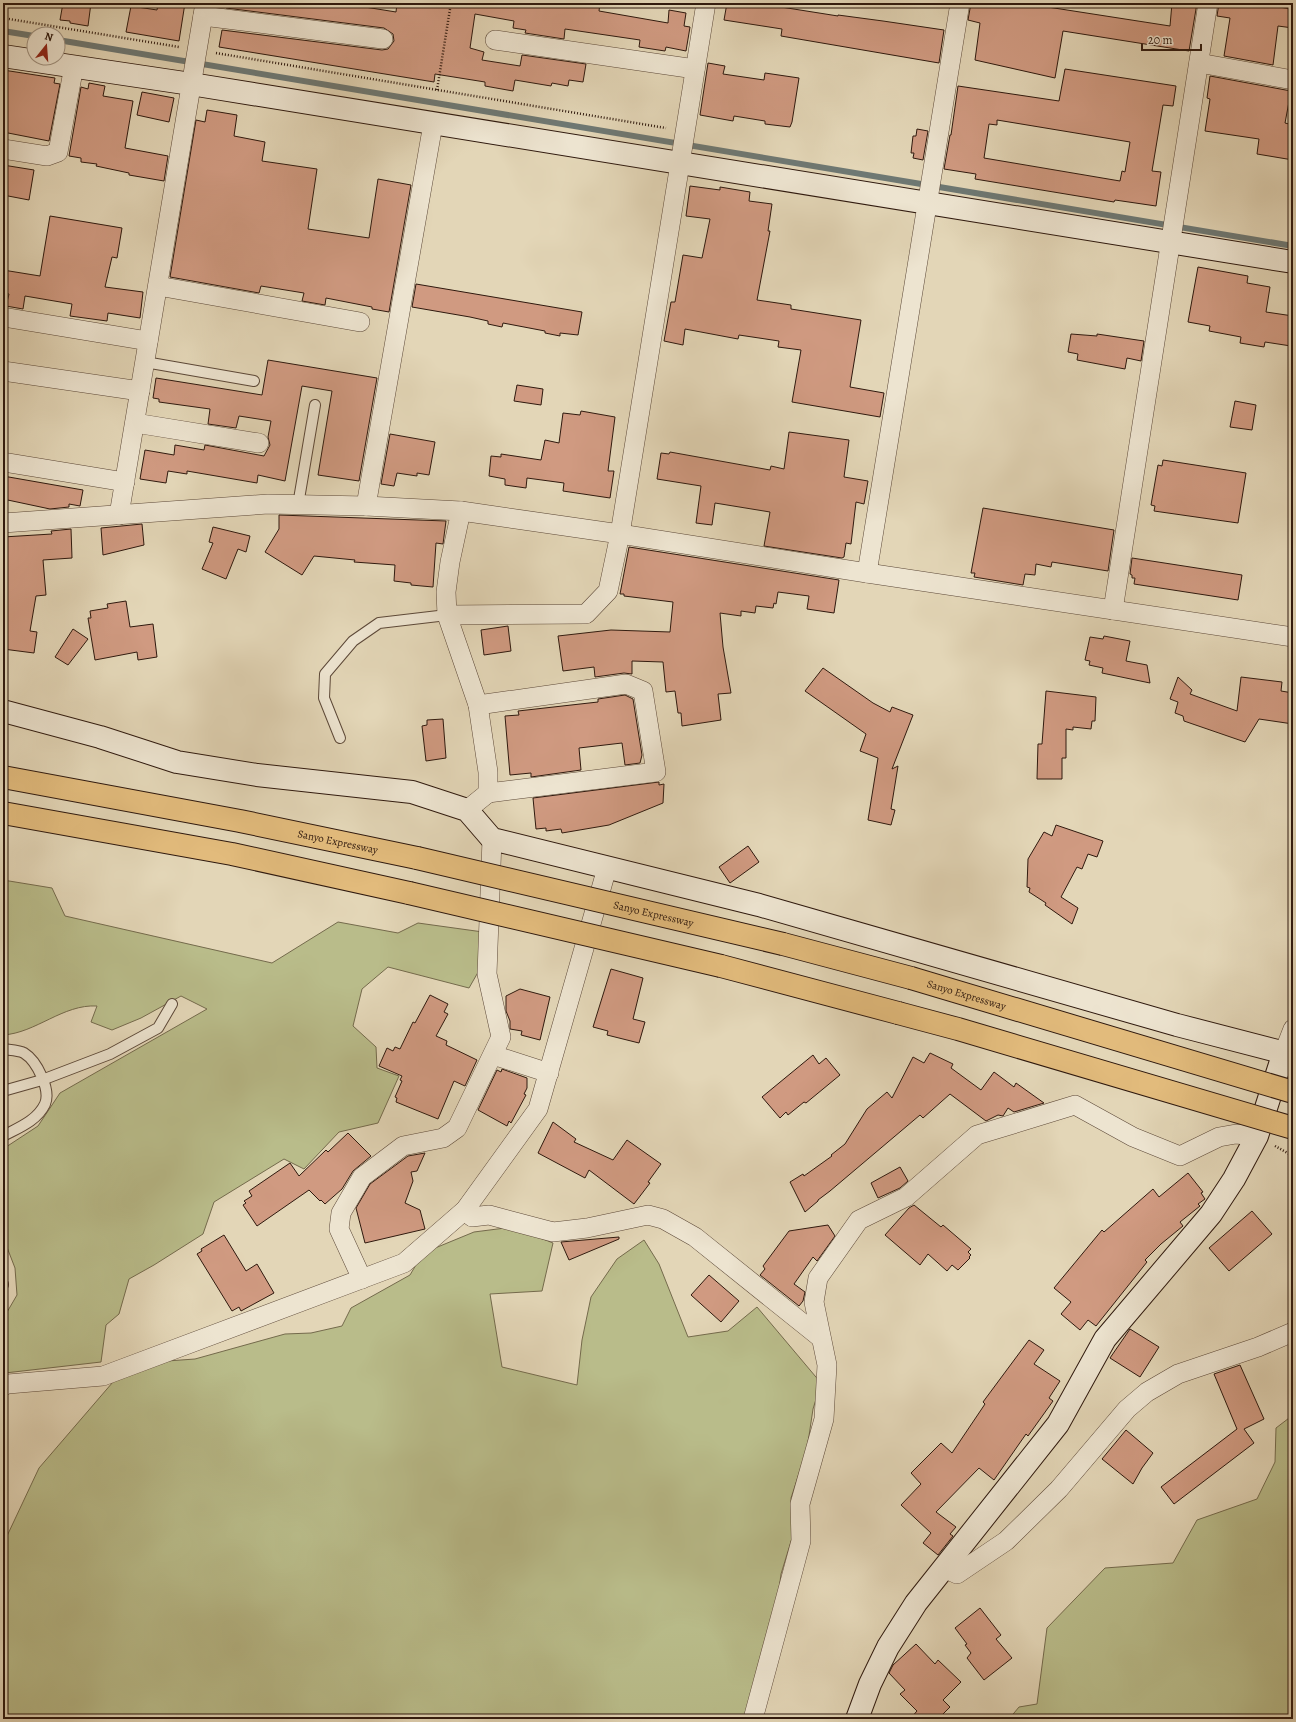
<svg xmlns="http://www.w3.org/2000/svg" width="1296" height="1722" viewBox="0 0 1296 1722" font-family="Alegreya,serif">
<style>
.green{fill:#b9bc8a;stroke:#746a4c}
.lines{fill:none;stroke-linecap:round;stroke-linejoin:round}
.stream{stroke:#6e7873;stroke-width:6}
.building{fill:#d09a81;stroke:#2f190e;fill-rule:evenodd}
.lane-casing{stroke:#5c4838;stroke-width:12}
.street-casing{stroke:#5c4838;stroke-width:20}
.secondary-casing{stroke:#2f190e;stroke-width:24}
.highway-casing{stroke:#2f190e;stroke-width:24}
.path{stroke:#2f190e;stroke-width:2.5;stroke-dasharray:1 2;stroke-linecap:butt}
.lane{stroke:#ede4d0;stroke-width:10}
.street{stroke:#ede4d0;stroke-width:19}
.secondary{stroke:#ede4d0;stroke-width:22}
.highway{stroke:#e2bb7c;stroke-width:22}
.highway-bridge-casing{stroke:#2f190e;stroke-width:24;stroke-linecap:butt}
.highway-bridge{stroke:#e2bb7c;stroke-width:22}
.labels{text-anchor:middle;dominant-baseline:central;stroke-width:3.5;stroke-linejoin:round;paint-order:stroke}
.street-label{font-size:11px;fill:#2f190e;stroke:#ede4d0}
</style>
<rect width="100%" height="100%" fill="#e3d6b7"/>
<filter id="stains"><feTurbulence type="fractalNoise" baseFrequency=".005" numOctaves="4"/><feColorMatrix values="0 0 0 0 .2 0 0 0 0 .09 0 0 0 0 .02 0 0 0 .5 -.17"/></filter>
<radialGradient id="worn" r=".72"><stop offset=".6" stop-color="#630" stop-opacity="0"/><stop offset="1" stop-color="#630" stop-opacity=".3"/></radialGradient>
<g class="green">
<path d="M 3,880 L 52,888 L 65,916 L 272,963 L 338,922 L 398,933 L 418,923 L 483,932 L 485,960 L 469,988 L 388,967 L 362,989 L 353,1026 L 376,1047 L 377,1068 L 399,1076 L 378,1123 L 339,1132 L 304,1169 L 284,1159 L 214,1202 L 203,1234 L 154,1265 L 129,1279 L 119,1314 L 106,1325 L 101,1362 L 5,1373 L 3,1371 L 3,1319 L 17,1295 L 15,1268 L 3,1237 L 3,1149 L 38,1126 L 60,1093 L 207,1009 L 181,996 L 141,1018 L 112,1030 L 91,1022 L 97,1006 C 63,1004 36,1033 3,1035 Z"/>
<path d="M 513,1227 L 553,1243 L 542,1291 L 490,1294 L 502,1367 L 577,1385 L 582,1340 L 591,1297 L 617,1259 L 644,1240 L 659,1264 L 688,1337 L 728,1331 L 757,1307 L 821,1383 L 813,1409 L 807,1449 L 791,1498 L 792,1538 L 781,1574 L 771,1651 L 752,1719 L 3,1719 L 3,1538 L 7,1536 L 39,1468 L 119,1375 L 139,1363 L 195,1359 L 285,1334 L 311,1333 L 342,1326 L 351,1308 L 410,1275 L 423,1253 L 474,1232 Z"/>
<path d="M 1293,1415 L 1293,1719 L 1009,1719 L 1019,1707 L 1037,1704 L 1047,1628 L 1105,1568 L 1173,1563 L 1197,1520 L 1257,1499 L 1275,1462 L 1276,1428 Z"/>
</g>
<g class="lines">
<g class="stream">
<path d="M 3,31 L 34,36"/>
<path d="M 58,40 L 1293,246"/>
</g>
</g>
<g class="building">
<path d="M 63,3 L 91,3 L 88,26 L 70,23 L 70,21 L 60,20 Z"/>
<path d="M 158,3 L 185,3 L 179,41 L 126,32 L 131,6 L 157,10 Z"/>
<path d="M 226,3 L 340,3 L 396,12 L 397,3 L 600,3 L 599,11 L 668,23 L 669,10 L 686,13 L 684,26 L 690,27 L 686,51 L 666,47 L 665,51 L 639,47 L 640,40 L 565,29 L 564,39 L 525,33 L 526,30 L 513,28 L 514,21 L 475,14 L 470,48 L 484,52 L 482,60 L 520,66 L 522,55 L 586,64 L 583,82 L 569,80 L 568,86 L 552,83 L 551,86 L 515,80 L 513,91 L 485,86 L 485,82 L 435,74 L 434,82 L 219,47 L 222,30 L 382,50 L 388,49 L 394,41 L 393,34 L 384,28 L 226,8 Z"/>
<path d="M 727,3 L 768,3 L 781,5 L 781,7 L 838,16 L 838,15 L 883,21 L 944,30 L 939,63 L 781,36 L 782,29 L 724,20 Z"/>
<path d="M 971,3 L 1022,3 L 1170,26 L 1172,3 L 1197,3 L 1189,51 L 1063,31 L 1055,78 L 975,60 L 980,23 L 968,20 Z"/>
<path d="M 1219,3 L 1250,3 L 1293,9 L 1293,28 L 1278,26 L 1273,65 L 1224,56 L 1230,18 L 1217,16 Z"/>
<path d="M 708,63 L 725,66 L 723,74 L 764,80 L 765,73 L 799,78 L 792,122 L 790,127 L 765,124 L 765,121 L 734,116 L 733,121 L 700,115 Z"/>
<path d="M 1065,69 L 1176,86 L 1173,106 L 1163,105 L 1152,171 L 1161,172 L 1156,206 L 1115,200 L 1114,202 L 975,179 L 976,174 L 944,169 L 950,135 L 951,135 L 958,86 L 1059,101 ZM 997,120 L 1130,142 L 1125,172 L 1122,171 L 1120,181 L 984,158 L 989,124 L 997,125 Z"/>
<path d="M 3,70 L 55,78 L 54,83 L 60,84 L 49,141 L 3,132 Z"/>
<path d="M 1210,76 L 1291,91 L 1285,123 L 1293,125 L 1293,160 L 1257,154 L 1259,139 L 1205,131 L 1210,99 L 1207,98 Z"/>
<path d="M 89,83 L 105,86 L 103,96 L 133,101 L 125,148 L 168,156 L 164,181 L 129,175 L 129,173 L 96,166 L 97,164 L 81,162 L 81,158 L 69,156 L 81,87 L 88,89 Z"/>
<path d="M 142,92 L 174,98 L 169,122 L 137,115 Z"/>
<path d="M 207,110 L 237,115 L 234,136 L 265,142 L 262,161 L 317,169 L 308,229 L 369,238 L 378,179 L 411,185 L 389,312 L 372,309 L 372,307 L 326,298 L 325,305 L 302,301 L 304,293 L 261,286 L 259,293 L 170,277 L 196,120 L 205,122 Z"/>
<path d="M 917,129 L 928,131 L 923,160 L 913,158 L 914,153 L 911,153 L 913,136 L 916,136 Z"/>
<path d="M 3,165 L 34,170 L 29,200 L 3,195 Z"/>
<path d="M 690,186 L 720,190 L 720,187 L 750,192 L 749,201 L 772,204 L 768,231 L 770,231 L 757,300 L 791,305 L 791,309 L 861,320 L 850,387 L 884,393 L 880,417 L 792,402 L 801,350 L 778,347 L 779,341 L 739,335 L 738,339 L 685,329 L 683,345 L 664,341 L 671,302 L 675,302 L 683,255 L 702,258 L 710,219 L 686,216 Z"/>
<path d="M 50,216 L 122,228 L 117,258 L 112,257 L 105,287 L 143,292 L 140,318 L 108,313 L 107,321 L 70,316 L 72,304 L 25,296 L 23,309 L 6,306 L 9,294 L 3,293 L 3,270 L 40,276 Z"/>
<path d="M 1198,267 L 1248,276 L 1247,283 L 1270,287 L 1266,312 L 1293,316 L 1291,346 L 1265,342 L 1264,347 L 1240,343 L 1241,337 L 1209,331 L 1210,326 L 1188,322 Z"/>
<path d="M 416,284 L 582,312 L 578,335 L 560,333 L 560,336 L 545,333 L 545,331 L 503,323 L 502,327 L 488,324 L 488,321 L 470,317 L 412,307 Z"/>
<path d="M 1071,334 L 1097,336 L 1097,334 L 1144,341 L 1141,361 L 1127,358 L 1125,369 L 1077,360 L 1078,354 L 1068,352 Z"/>
<path d="M 268,360 L 377,378 L 359,481 L 318,475 L 332,391 L 302,386 L 285,481 L 258,475 L 257,483 L 187,471 L 187,474 L 168,471 L 166,483 L 140,479 L 145,450 L 174,455 L 175,445 L 204,450 L 205,445 L 264,456 L 270,445 L 268,437 L 271,421 L 239,416 L 236,428 L 208,424 L 210,409 L 159,402 L 159,399 L 153,398 L 156,378 L 262,395 Z"/>
<path d="M 517,385 L 543,389 L 541,405 L 514,401 Z"/>
<path d="M 1235,401 L 1256,405 L 1252,430 L 1230,427 Z"/>
<path d="M 581,411 L 615,417 L 608,471 L 614,471 L 610,498 L 563,491 L 564,483 L 527,478 L 526,488 L 505,485 L 505,479 L 489,476 L 491,456 L 501,457 L 501,454 L 541,460 L 545,440 L 559,443 L 563,413 L 580,415 Z"/>
<path d="M 789,432 L 849,440 L 844,477 L 868,481 L 864,504 L 856,502 L 851,544 L 846,543 L 844,557 L 842,558 L 764,546 L 770,512 L 715,503 L 712,525 L 696,523 L 701,486 L 657,479 L 661,453 L 669,454 L 670,452 L 770,470 L 771,466 L 784,469 Z"/>
<path d="M 390,434 L 435,442 L 429,475 L 417,473 L 417,476 L 397,473 L 394,486 L 381,484 Z"/>
<path d="M 1163,460 L 1246,473 L 1238,523 L 1154,511 L 1155,506 L 1151,505 L 1158,465 L 1162,466 Z"/>
<path d="M 3,476 L 83,490 L 80,506 L 69,504 L 69,507 L 50,509 L 3,499 Z"/>
<path d="M 983,508 L 1114,530 L 1108,571 L 1052,562 L 1051,567 L 1036,564 L 1035,575 L 1025,574 L 1023,585 L 974,577 L 975,573 L 971,573 Z"/>
<path d="M 279,515 L 446,521 L 443,544 L 436,543 L 433,587 L 411,585 L 411,583 L 394,581 L 395,565 L 354,562 L 355,560 L 314,556 L 302,575 L 265,552 L 279,529 Z"/>
<path d="M 142,524 L 144,545 L 103,555 L 101,528 Z"/>
<path d="M 213,527 L 250,536 L 246,552 L 238,549 L 226,579 L 202,569 L 213,543 L 209,542 Z"/>
<path d="M 71,529 L 72,558 L 43,560 L 46,595 L 36,596 L 30,631 L 37,632 L 34,653 L 3,649 L 3,624 L 6,623 L 3,537 L 52,534 L 51,531 Z"/>
<path d="M 629,547 L 839,580 L 834,613 L 807,609 L 809,596 L 778,592 L 776,604 L 774,603 L 773,608 L 756,606 L 755,613 L 741,611 L 741,616 L 720,613 L 723,647 L 731,693 L 718,694 L 721,720 L 682,726 L 681,713 L 678,713 L 675,691 L 666,692 L 663,662 L 632,661 L 632,674 L 624,673 L 595,677 L 594,667 L 563,671 L 558,636 L 611,630 L 670,632 L 673,602 L 624,596 L 624,594 L 620,594 Z"/>
<path d="M 1132,558 L 1242,575 L 1238,600 L 1134,584 L 1135,578 L 1132,578 L 1132,575 L 1130,574 Z"/>
<path d="M 126,601 L 130,627 L 153,624 L 157,657 L 138,660 L 137,652 L 95,660 L 88,618 L 91,618 L 90,611 L 108,608 L 107,604 Z"/>
<path d="M 508,626 L 511,651 L 484,655 L 481,630 Z"/>
<path d="M 73,629 L 88,639 L 68,665 L 55,657 Z"/>
<path d="M 1104,636 L 1130,641 L 1126,661 L 1147,665 L 1150,683 L 1102,673 L 1103,668 L 1089,665 L 1090,661 L 1085,660 L 1090,637 L 1103,639 Z"/>
<path d="M 823,668 L 873,703 L 890,712 L 892,707 L 913,715 L 892,769 L 898,766 L 891,809 L 895,810 L 891,825 L 868,820 L 878,758 L 860,751 L 866,734 L 805,691 Z"/>
<path d="M 1178,677 L 1192,690 L 1190,694 L 1237,711 L 1241,677 L 1282,682 L 1281,691 L 1293,693 L 1293,724 L 1259,719 L 1245,742 L 1184,721 L 1183,716 L 1175,713 L 1178,702 L 1170,699 Z"/>
<path d="M 1046,691 L 1096,697 L 1095,721 L 1092,721 L 1091,729 L 1073,727 L 1073,730 L 1066,729 L 1066,758 L 1062,758 L 1062,779 L 1037,779 L 1038,744 L 1042,744 Z"/>
<path d="M 625,695 L 633,699 L 642,755 L 640,763 L 625,765 L 622,743 L 579,748 L 581,770 L 531,777 L 531,773 L 510,775 L 505,716 L 519,715 L 518,711 L 598,702 L 598,699 Z"/>
<path d="M 443,719 L 446,758 L 426,761 L 422,726 L 427,725 L 427,720 Z"/>
<path d="M 659,782 L 659,785 L 664,784 L 663,803 L 609,825 L 562,833 L 561,829 L 546,831 L 546,828 L 536,829 L 533,798 Z"/>
<path d="M 1056,825 L 1103,841 L 1097,857 L 1088,854 L 1082,869 L 1077,867 L 1061,897 L 1078,908 L 1072,924 L 1045,905 L 1046,903 L 1029,892 L 1030,888 L 1027,887 L 1028,859 L 1044,832 L 1052,836 Z"/>
<path d="M 748,846 L 759,862 L 730,883 L 719,867 Z"/>
<path d="M 611,969 L 643,978 L 633,1019 L 645,1022 L 639,1043 L 607,1035 L 608,1031 L 593,1027 Z"/>
<path d="M 520,989 L 550,997 L 540,1040 L 521,1035 L 522,1031 L 510,1029 L 510,1021 L 506,1011 L 506,996 Z"/>
<path d="M 430,995 L 448,1004 L 444,1012 L 448,1014 L 436,1036 L 447,1041 L 446,1045 L 477,1060 L 465,1086 L 454,1081 L 438,1119 L 396,1102 L 397,1098 L 395,1097 L 402,1081 L 400,1080 L 402,1076 L 379,1066 L 387,1048 L 393,1051 L 395,1047 L 400,1049 L 413,1022 L 415,1023 Z"/>
<path d="M 930,1053 L 953,1064 L 951,1068 L 981,1090 L 994,1072 L 1014,1087 L 1016,1083 L 1044,1103 L 1014,1112 L 1008,1108 L 1003,1116 L 998,1115 L 986,1121 L 950,1094 L 923,1118 L 920,1115 L 830,1191 L 818,1200 L 818,1201 L 805,1212 L 790,1182 L 803,1174 L 804,1176 L 832,1156 L 831,1155 L 845,1144 L 867,1109 L 887,1092 L 892,1098 L 913,1057 L 924,1063 Z"/>
<path d="M 813,1055 L 819,1064 L 826,1058 L 840,1075 L 806,1103 L 804,1102 L 788,1115 L 786,1112 L 780,1118 L 762,1097 Z"/>
<path d="M 502,1069 L 527,1078 L 527,1088 L 524,1094 L 526,1095 L 511,1123 L 509,1121 L 507,1126 L 478,1110 L 497,1070 L 501,1072 Z"/>
<path d="M 553,1122 L 576,1139 L 574,1142 L 613,1160 L 627,1140 L 661,1164 L 648,1182 L 650,1183 L 634,1204 L 589,1170 L 585,1178 L 538,1153 Z"/>
<path d="M 348,1133 L 371,1156 L 353,1171 L 342,1189 L 325,1204 L 321,1200 L 320,1201 L 309,1190 L 257,1226 L 243,1205 L 246,1203 L 244,1201 L 252,1196 L 249,1191 L 290,1163 L 299,1176 L 326,1150 L 328,1152 Z"/>
<path d="M 425,1153 L 417,1171 L 411,1172 L 413,1181 L 405,1203 L 420,1210 L 425,1229 L 365,1243 L 356,1208 L 370,1184 L 408,1156 Z"/>
<path d="M 900,1167 L 908,1181 L 900,1188 L 878,1198 L 871,1183 Z"/>
<path d="M 1188,1173 L 1203,1192 L 1201,1193 L 1205,1199 L 1198,1204 L 1200,1206 L 1180,1222 L 1183,1226 L 1161,1244 L 1145,1260 L 1147,1262 L 1096,1326 L 1088,1320 L 1080,1330 L 1061,1314 L 1071,1302 L 1054,1288 L 1102,1230 L 1104,1232 L 1153,1189 L 1159,1197 Z"/>
<path d="M 914,1205 L 941,1227 L 943,1225 L 971,1249 L 968,1252 L 971,1255 L 969,1257 L 970,1258 L 958,1270 L 952,1265 L 947,1271 L 928,1254 L 920,1265 L 885,1235 L 909,1208 Z"/>
<path d="M 1252,1211 L 1272,1234 L 1229,1271 L 1209,1248 Z"/>
<path d="M 828,1225 L 835,1236 L 817,1261 L 813,1257 L 794,1284 L 805,1292 L 803,1301 L 799,1306 L 760,1275 L 765,1269 L 763,1266 L 789,1231 Z"/>
<path d="M 224,1235 L 246,1271 L 257,1264 L 274,1293 L 241,1311 L 239,1307 L 232,1311 L 197,1254 L 202,1251 L 201,1249 Z"/>
<path d="M 619,1237 L 619,1239 L 569,1260 L 561,1242 Z"/>
<path d="M 709,1275 L 739,1301 L 721,1322 L 691,1295 Z"/>
<path d="M 1130,1329 L 1159,1347 L 1140,1377 L 1110,1358 Z"/>
<path d="M 1029,1340 L 1044,1350 L 1034,1364 L 1060,1381 L 1049,1398 L 1053,1401 L 1028,1436 L 1026,1434 L 994,1480 L 979,1468 L 936,1512 L 956,1527 L 950,1534 L 953,1536 L 938,1555 L 923,1543 L 931,1533 L 901,1505 L 921,1484 L 911,1473 L 941,1443 L 952,1453 L 985,1404 L 983,1402 Z"/>
<path d="M 1240,1365 L 1264,1419 L 1244,1429 L 1254,1443 L 1174,1504 L 1161,1487 L 1237,1429 L 1214,1374 Z"/>
<path d="M 1126,1430 L 1153,1453 L 1142,1468 L 1133,1484 L 1102,1459 Z"/>
<path d="M 980,1608 L 1001,1635 L 996,1639 L 1012,1658 L 984,1680 L 967,1658 L 971,1653 L 965,1645 L 967,1644 L 955,1628 Z"/>
<path d="M 916,1644 L 935,1664 L 938,1660 L 961,1682 L 943,1700 L 950,1707 L 938,1719 L 910,1719 L 917,1711 L 900,1694 L 905,1690 L 889,1673 L 893,1665 Z"/>
</g>
<g class="lines">
<defs>
<g id="lane">
<path d="M 145,362 L 254,381"/>
<path d="M 298,505 L 315,405"/>
<path d="M 340,738 L 324,698 L 325,674 L 353,641 L 379,623 L 447,615"/>
<path d="M 3,1049 C 9,1050 19,1050 24,1053 C 37,1061 51,1090 45,1104 C 37,1121 18,1128 3,1136"/>
<path d="M 3,1091 L 42,1080 L 110,1054 L 158,1028 L 172,1004"/>
<path d="M 3,1284 L 3,1285"/>
</g>
<g id="street">
<path d="M 203,16 L 383,39"/>
<path d="M 495,40 L 695,69"/>
<path d="M 1199,63 L 1293,80"/>
<path d="M 3,149 L 47,156 L 58,152 L 74,66"/>
<path d="M 158,286 L 360,322"/>
<path d="M 3,317 L 148,341"/>
<path d="M 3,371 L 140,391"/>
<path d="M 135,423 L 259,443"/>
<path d="M 3,462 L 125,482"/>
<path d="M 366,506 L 433,124"/>
<path d="M 461,511 L 450,562 L 446,592 L 447,615 L 478,705 L 488,772 L 488,793 L 467,810"/>
<path d="M 119,515 L 205,3"/>
<path d="M 3,523 L 268,504 L 366,506 L 461,511 L 620,534 L 867,573 L 1293,637"/>
<path d="M 867,573 L 960,3"/>
<path d="M 1113,610 L 1208,3"/>
<path d="M 447,615 L 586,614 L 608,591 L 620,534 L 706,3"/>
<path d="M 478,705 L 626,684 L 643,691 L 656,772 L 488,793"/>
<path d="M 1284,1052 L 1293,1029"/>
<path d="M 493,1055 L 549,1073"/>
<path d="M 465,1210 L 472,1217 L 489,1215 L 553,1232 L 587,1228 L 648,1215 L 663,1219 L 695,1237 L 821,1338"/>
<path d="M 362,1279 L 339,1229 L 341,1213 L 362,1177 L 403,1146 L 443,1138 L 457,1128 L 501,1037 L 487,974 L 492,839"/>
<path d="M 3,1386 L 8,1384 L 103,1376 L 404,1263 L 465,1210 L 538,1109 L 607,868"/>
<path d="M 944,1568 L 957,1574 L 1006,1541 L 1059,1489 L 1127,1409 L 1147,1392 L 1178,1374 L 1258,1347 L 1293,1332"/>
<path d="M 753,1719 L 801,1541 L 800,1504 L 824,1419 L 827,1365 L 814,1302 L 818,1278 L 859,1220 L 906,1197 L 977,1135 L 1075,1105 L 1133,1137 L 1180,1156 L 1219,1137 L 1236,1134 L 1257,1136"/>
</g>
<g id="secondary">
<path d="M 3,56 L 191,84 L 1293,262"/>
<path d="M 3,711 L 100,737 L 177,762 L 257,775 L 412,792 L 467,810 L 492,839 L 759,905 L 1177,1025 L 1293,1055"/>
<path d="M 857,1719 L 870,1684 L 888,1647 L 916,1603 L 1058,1424 L 1105,1339 L 1211,1214 L 1234,1179 L 1257,1136 L 1284,1052"/>
</g>
<g id="highway">
<path id="s1" d="M 3,777 L 240,821 L 417,858"/>
<path d="M 3,813 L 232,854 L 409,893"/>
<path d="M 783,944 L 911,978"/>
<path d="M 721,966 L 898,1013"/>
</g>
</defs>
<use href="#lane" class="lane-casing"/>
<use href="#street" class="street-casing"/>
<use href="#secondary" class="secondary-casing"/>
<use href="#highway" class="highway-casing"/>
<g class="path">
<path d="M 3,18 L 179,47"/>
<path d="M 216,53 L 666,128"/>
<path d="M 437,90 L 451,3"/>
<path d="M 1275,1146 L 1293,1156"/>
</g>
<use href="#lane" class="lane"/>
<use href="#street" class="street"/>
<use href="#secondary" class="secondary"/>
<use href="#highway" class="highway"/>
<defs>
<g id="highway-bridge">
<path id="s2" d="M 417,858 L 783,944"/>
<path d="M 409,893 L 721,966"/>
<path id="s3" d="M 911,978 L 1293,1092"/>
<path d="M 898,1013 L 958,1029 L 1293,1128"/>
</g>
</defs>
<use href="#highway-bridge" class="highway-bridge-casing"/>
<use href="#highway-bridge" class="highway-bridge"/>
</g>
<g class="labels">
<g class="street-label">
<text stroke="none"><textPath href="#s1" startOffset="341">Sanyo Expressway</textPath></text>
<text stroke="none"><textPath href="#s2" startOffset="243">Sanyo Expressway</textPath></text>
<text stroke="none"><textPath href="#s3" startOffset="58">Sanyo Expressway</textPath></text>
</g>
</g>
<rect width="1296" height="1722" fill="none" stroke="#e3d6b7" stroke-width="16"/>
<rect x="4" y="4" width="1288" height="1714" fill="none" stroke="#2f190e" stroke-width="2"/>
<rect x="8" y="8" width="1280" height="1706" fill="none" stroke="#2f190e"/>
<g transform="translate(46 46) rotate(17)"><circle r="19" fill="#ede4d0" stroke="#a19382"/>
<path d="M0-3L7 15L0 10L-7 15Z" fill="#8f2418"/>
<text y="-6" font-size="11" font-weight="bold" text-anchor="middle" fill="#2f190e">N</text>
</g>
<path d="M1142 44v6h59v-6" fill="none" stroke="#2f190e" stroke-width="2"/>
<text x="1148" y="44" font-size="12" fill="#2f190e" stroke="#ede4d0" stroke-width="3" paint-order="stroke">20 m</text>
<rect width="100%" height="100%" filter="url(#stains)"/>
<rect width="100%" height="100%" fill="url(#worn)"/>
</svg>
